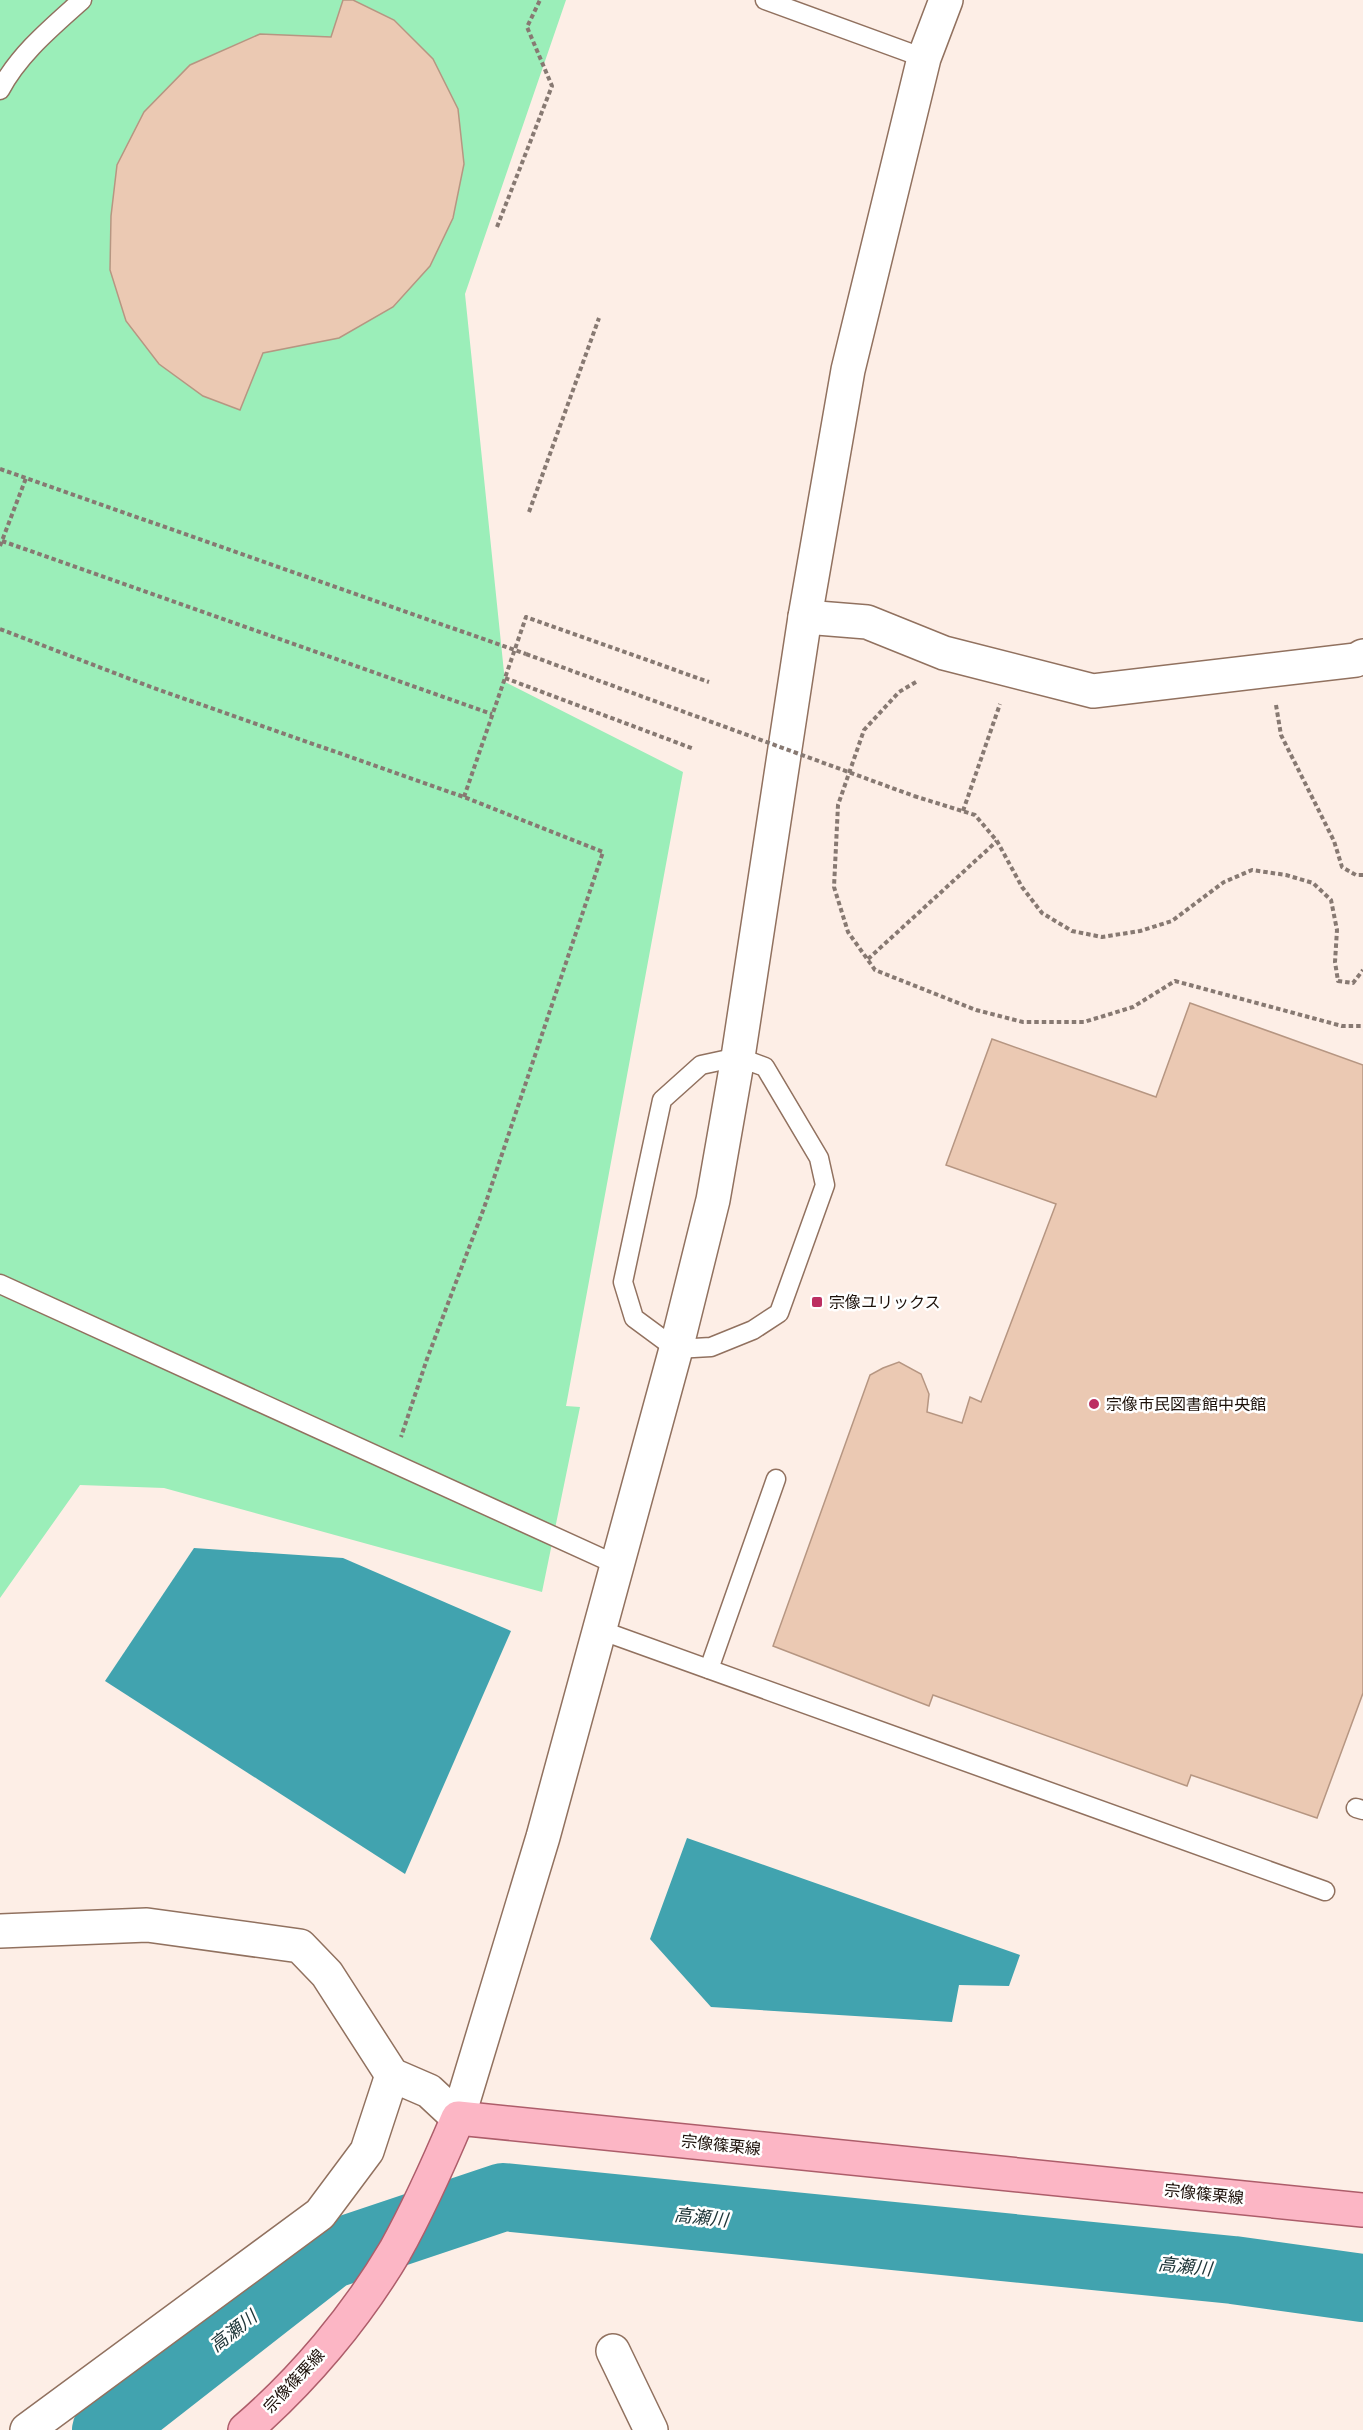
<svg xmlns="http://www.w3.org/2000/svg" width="1363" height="2430" viewBox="0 0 1363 2430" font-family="'Space Grotesk','Noto Sans JP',sans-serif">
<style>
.green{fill:#9beeb9}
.water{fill:#41a3af}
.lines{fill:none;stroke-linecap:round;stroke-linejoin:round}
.river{stroke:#41a3af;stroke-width:68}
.building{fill:#ebc9b3;stroke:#b69682;stroke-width:1.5}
.service-casing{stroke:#91715f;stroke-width:21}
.minor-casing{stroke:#91715f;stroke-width:36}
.tertiary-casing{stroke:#91715f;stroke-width:36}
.primary-casing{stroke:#ad5d6a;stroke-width:36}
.path{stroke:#877972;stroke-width:4;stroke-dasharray:4.5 3;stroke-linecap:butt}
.service{stroke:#fff;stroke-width:18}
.minor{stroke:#fff;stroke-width:33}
.tertiary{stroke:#fff;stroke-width:33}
.primary{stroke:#fcb6c5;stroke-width:33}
.path-bridge{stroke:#877972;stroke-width:4;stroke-dasharray:4.5 3;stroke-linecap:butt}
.poi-dot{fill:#bc2f62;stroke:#fff;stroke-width:2}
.labels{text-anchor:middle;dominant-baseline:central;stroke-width:5;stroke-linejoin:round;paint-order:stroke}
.poi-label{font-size:16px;fill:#1d110a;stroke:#fff;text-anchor:start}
.street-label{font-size:16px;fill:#1d110a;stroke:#fff}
.water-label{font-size:18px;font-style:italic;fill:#20373a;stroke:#fff}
</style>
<rect width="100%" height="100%" fill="#fdeee6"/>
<path class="green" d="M 0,0 L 566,0 L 465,294 L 505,682 L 683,772 L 566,1406 L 580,1407 L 542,1592 L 164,1488 L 80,1485 L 0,1598 Z"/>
<g class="water">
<path d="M 194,1548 L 343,1558 L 511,1631 L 405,1874 L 105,1681 Z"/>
<path d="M 687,1838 L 1020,1955 L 1009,1986 L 959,1985 L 952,2022 L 711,2007 L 650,1939 Z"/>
</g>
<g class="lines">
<path class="river" d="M 106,2430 L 330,2255 L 503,2197 L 1233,2270 L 1363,2288"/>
</g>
<g class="building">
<path d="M 343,0 L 353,0 L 394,20 L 433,59 L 458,109 L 464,164 L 453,218 L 430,266 L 393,307 L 339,338 L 263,353 L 240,410 L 203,396 L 159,364 L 126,321 L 110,270 L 111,216 L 117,165 L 144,112 L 190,65 L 260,34 L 331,37 Z"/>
<path d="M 1190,1003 L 1363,1065 L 1363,1693 L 1317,1818 L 1191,1775 L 1187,1786 L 933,1695 L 929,1706 L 773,1646 L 870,1375 L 883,1368 L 899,1362 L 921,1374 L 929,1394 L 927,1412 L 962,1423 L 970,1397 L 981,1402 L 1056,1204 L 946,1165 L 992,1039 L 1156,1097 Z"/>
</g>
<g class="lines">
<defs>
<g id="service">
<path d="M 765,0 L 924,58"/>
<path d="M 0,90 C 19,54 52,27 82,0"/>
<path d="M 738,1057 L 765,1067 L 819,1158 L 825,1185 L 779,1313 L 753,1330 L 711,1347 L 676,1349 L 634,1318 L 623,1282 L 662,1100 L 701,1065 Z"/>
<path d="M 0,1284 L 617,1565"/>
<path d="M 600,1630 L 1325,1891"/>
<path d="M 709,1669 L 776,1479"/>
<path d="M 1356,1808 L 1363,1810"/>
</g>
<g id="minor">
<path d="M 805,617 L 867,622 L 944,653 L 1093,691 L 1356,660 L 1363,656"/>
<path d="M 0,1931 L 147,1925 L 300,1946 L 327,1974 L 392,2075 L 429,2091 L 458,2118"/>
<path d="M 613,2351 L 651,2430"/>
<path d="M 27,2430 L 320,2214 L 367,2151 L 392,2075"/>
</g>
<path id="tertiary" d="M 458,2118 L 543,1837 L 676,1349 L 713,1200 L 738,1057 L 805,617 L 848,370 L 924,58 L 946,0"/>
<path id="primary" d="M 245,2430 C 303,2380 356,2317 395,2251 C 419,2208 439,2163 458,2118 L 1363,2210"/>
</defs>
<use href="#service" class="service-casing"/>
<use href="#minor" class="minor-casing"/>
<use href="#tertiary" class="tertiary-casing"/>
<use href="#primary" class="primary-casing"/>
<g class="path">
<path d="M 497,227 L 552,86 L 527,27 L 540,0"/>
<path d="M 0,469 L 526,654"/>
<path d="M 529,512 L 599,318"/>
<path d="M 2,541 L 492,714"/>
<path d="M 0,546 L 26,478"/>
<path d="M 0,629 L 151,687 L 464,797 L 603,852 L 484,1208 L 427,1359 L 401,1437"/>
<path d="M 505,678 L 694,749"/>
<path d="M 916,682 L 899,692 L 864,730 L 838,805 L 834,887 L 848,932 L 875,970 L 976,1010 L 1023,1022 L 1084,1022 L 1133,1007 L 1175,981 L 1342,1026 L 1363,1026"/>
<path d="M 1276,705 L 1281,735 L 1334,841 L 1342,867 L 1356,875 L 1363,875"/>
<path d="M 914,796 L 975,815 L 997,841 L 1022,887 L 1042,913 L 1072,931 L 1102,937 L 1140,931 L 1172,921 L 1224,882 L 1252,870 L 1286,875 L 1313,883 L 1331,900 L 1337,930 L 1335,962 L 1338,981 L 1353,983 L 1363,970"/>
<path d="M 464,797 L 526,617 L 709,682"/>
<path d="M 963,811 L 1000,704"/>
<path d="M 868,959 L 997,841"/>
</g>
<use href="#service" class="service"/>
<use href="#minor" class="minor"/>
<use href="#tertiary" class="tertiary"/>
<use href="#primary" class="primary"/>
<path class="path-bridge" d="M 526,654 L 914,796"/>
</g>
<g class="poi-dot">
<rect x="811" y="1296" width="12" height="12" rx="3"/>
<circle cx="1094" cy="1404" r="6"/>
</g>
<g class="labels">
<g class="poi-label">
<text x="829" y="1302">宗像ユリックス</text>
<text x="1106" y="1404">宗像市民図書館中央館</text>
</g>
<g class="street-label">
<text transform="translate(721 2145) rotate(6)">宗像篠栗線</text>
<text transform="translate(1204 2194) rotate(6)">宗像篠栗線</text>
<text transform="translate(294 2381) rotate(-47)">宗像篠栗線</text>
</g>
<g class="water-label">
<text transform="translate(701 2217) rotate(6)">高瀬川</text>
<text transform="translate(1185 2266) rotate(6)">高瀬川</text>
<text transform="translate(233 2331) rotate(-38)">高瀬川</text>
</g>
</g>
</svg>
